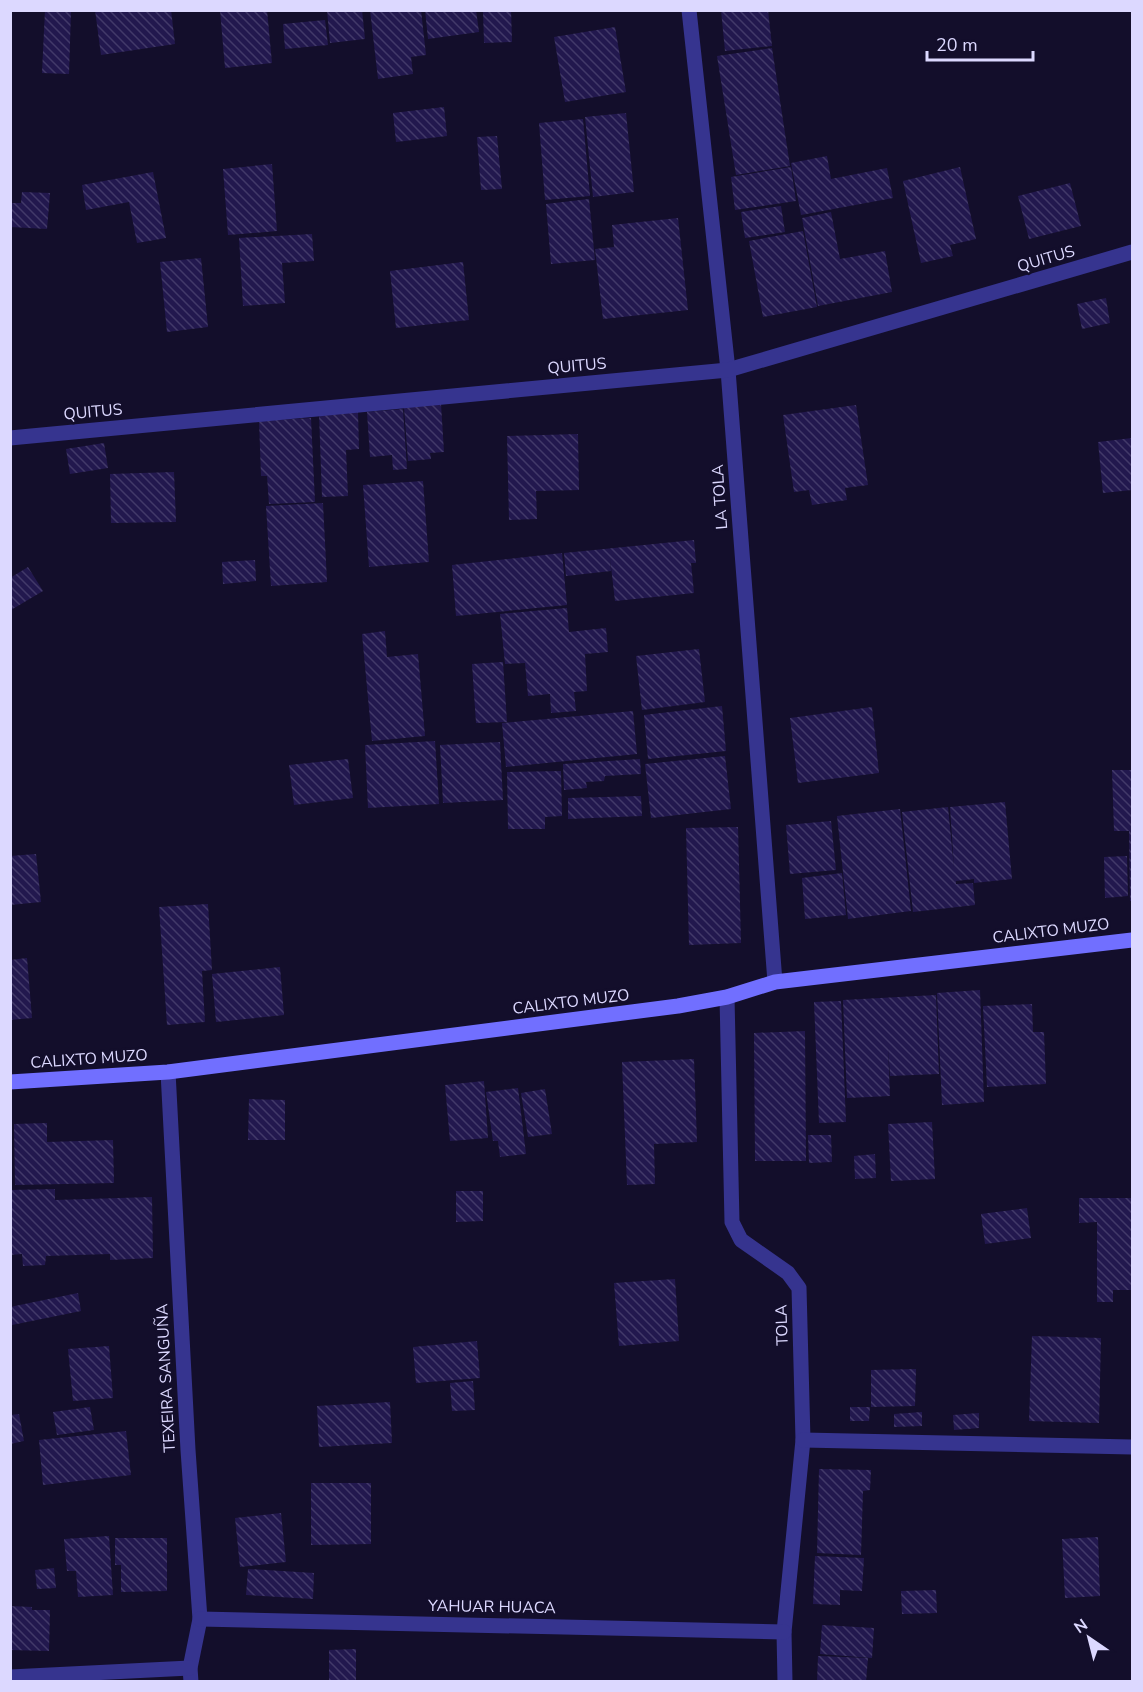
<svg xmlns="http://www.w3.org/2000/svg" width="1143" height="1692" viewBox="0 0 1143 1692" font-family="'Nunito Sans',sans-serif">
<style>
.building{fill:url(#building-back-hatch)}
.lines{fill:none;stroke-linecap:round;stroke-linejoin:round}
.street{stroke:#36348f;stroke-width:15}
.secondary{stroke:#716fff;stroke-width:15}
.labels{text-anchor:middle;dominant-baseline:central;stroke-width:5;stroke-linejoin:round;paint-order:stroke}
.street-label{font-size:16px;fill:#dcd8ff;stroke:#130e2b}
</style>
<defs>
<pattern id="building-back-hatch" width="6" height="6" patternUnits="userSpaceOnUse" patternTransform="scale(1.5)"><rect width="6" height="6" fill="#22184e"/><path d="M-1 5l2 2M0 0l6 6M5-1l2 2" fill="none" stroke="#423969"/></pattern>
</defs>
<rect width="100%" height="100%" fill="#130e2b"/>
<g class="building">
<path d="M 45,10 L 71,10 L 69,74 L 42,73 Z"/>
<path d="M 95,10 L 171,10 L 175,44 L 101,55 Z"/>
<path d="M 220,10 L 267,10 L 272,63 L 225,68 Z"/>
<path d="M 327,10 L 362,10 L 365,39 L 330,43 Z"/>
<path d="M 370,10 L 421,10 L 426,55 L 411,57 L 413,74 L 378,79 Z"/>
<path d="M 425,10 L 476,10 L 479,32 L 428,39 Z"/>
<path d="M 483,10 L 511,10 L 512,42 L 484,43 Z"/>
<path d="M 721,10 L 768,10 L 772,46 L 725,51 Z"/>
<path d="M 325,20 L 328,45 L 285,49 L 283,24 Z"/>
<path d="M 615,27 L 626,92 L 565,102 L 554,37 Z"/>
<path d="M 772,48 L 790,166 L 736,175 L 717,56 Z"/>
<path d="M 444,107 L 447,136 L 396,142 L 393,113 Z"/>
<path d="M 626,113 L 634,192 L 593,197 L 585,117 Z"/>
<path d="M 583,119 L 590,196 L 545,200 L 539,123 Z"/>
<path d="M 497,136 L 502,189 L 481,190 L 477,137 Z"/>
<path d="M 827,156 L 831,179 L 887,168 L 893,198 L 801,215 L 791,163 Z"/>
<path d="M 272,164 L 277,231 L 228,235 L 223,169 Z"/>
<path d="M 791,167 L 796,201 L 735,210 L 731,177 Z"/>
<path d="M 960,167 L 976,239 L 950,245 L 953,256 L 921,263 L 903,181 Z"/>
<path d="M 153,172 L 166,238 L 137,243 L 129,202 L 86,210 L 82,185 Z"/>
<path d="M 1070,183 L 1081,226 L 1029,239 L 1018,196 Z"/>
<path d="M 22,192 L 50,193 L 47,229 L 10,227 L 10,203 L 21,203 Z"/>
<path d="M 589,199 L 595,260 L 551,264 L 546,204 Z"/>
<path d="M 781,206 L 785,232 L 745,238 L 741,212 Z"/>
<path d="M 831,212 L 840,259 L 885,251 L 892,292 L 818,306 L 802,218 Z"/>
<path d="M 678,218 L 688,310 L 603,319 L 595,249 L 614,247 L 612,225 Z"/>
<path d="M 803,231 L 817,307 L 763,317 L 749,241 Z"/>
<path d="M 312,234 L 314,261 L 282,263 L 285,303 L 243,306 L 239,238 Z"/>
<path d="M 201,258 L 208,327 L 167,332 L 160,262 Z"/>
<path d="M 463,262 L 469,320 L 396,328 L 390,271 Z"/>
<path d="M 1106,298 L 1110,323 L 1082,329 L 1077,304 Z"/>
<path d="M 441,404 L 444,452 L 430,453 L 431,459 L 408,461 L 404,407 Z"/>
<path d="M 856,405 L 868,485 L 845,488 L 847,500 L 812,505 L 809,490 L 794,492 L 783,415 Z"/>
<path d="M 403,409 L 407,469 L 393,470 L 392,455 L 370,457 L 367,412 Z"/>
<path d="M 358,412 L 359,449 L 346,450 L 348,496 L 322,497 L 319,414 Z"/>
<path d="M 311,418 L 315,502 L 269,504 L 267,476 L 261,476 L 259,421 Z"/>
<path d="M 578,434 L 579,490 L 536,491 L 537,519 L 509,520 L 507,436 Z"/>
<path d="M 1132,438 L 1132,490 L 1103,493 L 1098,442 Z"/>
<path d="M 104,443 L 108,468 L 70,474 L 66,449 Z"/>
<path d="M 174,472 L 176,522 L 111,523 L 110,474 Z"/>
<path d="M 423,481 L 429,562 L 369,567 L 363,485 Z"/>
<path d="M 323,503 L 327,582 L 271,586 L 266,506 Z"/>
<path d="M 694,540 L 696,563 L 691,563 L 694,593 L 615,601 L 610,558 L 611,571 L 566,576 L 564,553 Z"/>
<path d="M 562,553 L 567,605 L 456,616 L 452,565 Z"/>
<path d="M 255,560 L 256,581 L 223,584 L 222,562 Z"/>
<path d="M 28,567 L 43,591 L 11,610 L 10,578 Z"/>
<path d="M 567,608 L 569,632 L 606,628 L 608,652 L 585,654 L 587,691 L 574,692 L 576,711 L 551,713 L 550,694 L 528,696 L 525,663 L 505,664 L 500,614 Z"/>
<path d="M 385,631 L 387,657 L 418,654 L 425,736 L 372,741 L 362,634 Z"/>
<path d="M 699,649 L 705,702 L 642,710 L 636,656 Z"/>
<path d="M 503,662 L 507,722 L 476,723 L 472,664 Z"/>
<path d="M 722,706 L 726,751 L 648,759 L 644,715 Z"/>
<path d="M 872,707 L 879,773 L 798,783 L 790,718 Z"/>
<path d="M 633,711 L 637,754 L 506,767 L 502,723 Z"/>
<path d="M 435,741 L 439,804 L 368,808 L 365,745 Z"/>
<path d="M 500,742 L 503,800 L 443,803 L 440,745 Z"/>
<path d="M 725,756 L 731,809 L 651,818 L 645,764 Z"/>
<path d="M 348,759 L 353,798 L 294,805 L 289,765 Z"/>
<path d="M 640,759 L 641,774 L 605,776 L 604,781 L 586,782 L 587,788 L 564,790 L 563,764 Z"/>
<path d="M 1112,770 L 1132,770 L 1132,901 L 1130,901 L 1129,831 L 1114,831 Z"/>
<path d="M 561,771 L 562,816 L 545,817 L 545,829 L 508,829 L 507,772 Z"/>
<path d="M 641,796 L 642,816 L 568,819 L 568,798 Z"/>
<path d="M 1005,802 L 1012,879 L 974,883 L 974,879 L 956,881 L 956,884 L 973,883 L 975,905 L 913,912 L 902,812 L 948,807 L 954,868 L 950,807 Z"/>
<path d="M 900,809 L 911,911 L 848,919 L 837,816 Z"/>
<path d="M 831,821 L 836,870 L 790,874 L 786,825 Z"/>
<path d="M 738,827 L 741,943 L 689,945 L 686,828 Z"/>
<path d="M 36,854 L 41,902 L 10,905 L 10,856 Z"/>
<path d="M 1127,856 L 1128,896 L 1105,898 L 1104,857 Z"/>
<path d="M 842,873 L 846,915 L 805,919 L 802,878 Z"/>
<path d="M 208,904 L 212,970 L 202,971 L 205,1022 L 167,1025 L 159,907 Z"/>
<path d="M 27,958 L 32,1018 L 10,1020 L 10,960 Z"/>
<path d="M 280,967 L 284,1015 L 216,1022 L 212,974 Z"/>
<path d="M 980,990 L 984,1102 L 942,1105 L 937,993 Z"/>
<path d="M 936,995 L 939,1074 L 890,1076 L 888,1047 L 890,1096 L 847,1098 L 843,1000 Z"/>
<path d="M 841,1001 L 846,1122 L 819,1123 L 814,1002 Z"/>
<path d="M 1032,1004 L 1033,1032 L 1044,1032 L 1046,1084 L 987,1087 L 983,1006 Z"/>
<path d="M 805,1031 L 806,1161 L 755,1161 L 754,1033 Z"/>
<path d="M 694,1059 L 697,1142 L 654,1144 L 655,1184 L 627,1185 L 622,1062 Z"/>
<path d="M 484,1081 L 488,1138 L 450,1141 L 445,1085 Z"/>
<path d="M 518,1088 L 526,1154 L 500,1157 L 498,1141 L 493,1141 L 486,1092 Z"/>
<path d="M 545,1089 L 552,1134 L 528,1137 L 521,1093 Z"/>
<path d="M 249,1099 L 285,1100 L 285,1140 L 248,1140 Z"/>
<path d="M 932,1122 L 935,1179 L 891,1181 L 888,1124 Z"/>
<path d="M 47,1123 L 47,1142 L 113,1140 L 114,1183 L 15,1185 L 14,1124 Z"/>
<path d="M 808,1135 L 831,1135 L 832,1162 L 809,1163 Z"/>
<path d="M 875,1154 L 876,1178 L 855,1179 L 854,1156 Z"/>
<path d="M 55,1189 L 55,1200 L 152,1197 L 153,1258 L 110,1260 L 110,1254 L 46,1256 L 45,1265 L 23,1266 L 22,1254 L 10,1255 L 10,1190 Z"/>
<path d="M 456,1191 L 483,1191 L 483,1221 L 456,1222 Z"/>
<path d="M 1079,1198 L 1132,1198 L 1132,1290 L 1113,1290 L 1113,1302 L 1097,1302 L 1097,1222 L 1079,1223 Z"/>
<path d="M 1027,1208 L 1031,1238 L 985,1244 L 981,1214 Z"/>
<path d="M 675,1279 L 679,1341 L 619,1346 L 614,1283 Z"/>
<path d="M 78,1293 L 81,1311 L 12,1325 L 10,1307 Z"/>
<path d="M 1032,1336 L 1101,1338 L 1099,1423 L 1029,1421 Z"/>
<path d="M 477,1341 L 480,1378 L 416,1383 L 413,1347 Z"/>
<path d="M 109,1346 L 113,1398 L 73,1401 L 68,1349 Z"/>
<path d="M 916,1369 L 915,1406 L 871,1407 L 871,1370 Z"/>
<path d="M 473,1381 L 475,1410 L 452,1411 L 450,1383 Z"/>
<path d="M 390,1402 L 392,1443 L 319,1447 L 317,1406 Z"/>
<path d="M 90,1407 L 94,1430 L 57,1435 L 53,1412 Z"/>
<path d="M 850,1407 L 870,1407 L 869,1421 L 850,1421 Z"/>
<path d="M 922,1412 L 922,1426 L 894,1427 L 894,1414 Z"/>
<path d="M 979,1413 L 979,1428 L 954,1430 L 953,1415 Z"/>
<path d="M 19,1414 L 24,1441 L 10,1444 L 10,1415 Z"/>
<path d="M 126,1431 L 131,1475 L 43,1485 L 39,1440 Z"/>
<path d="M 819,1469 L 871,1470 L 870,1490 L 863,1491 L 861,1555 L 817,1553 Z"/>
<path d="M 311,1483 L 371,1483 L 371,1544 L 311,1545 Z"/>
<path d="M 281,1513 L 286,1562 L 240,1567 L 235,1518 Z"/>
<path d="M 109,1536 L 113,1595 L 78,1597 L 76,1571 L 67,1571 L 64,1539 Z"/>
<path d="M 1098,1537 L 1100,1596 L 1065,1598 L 1062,1539 Z"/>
<path d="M 115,1538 L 167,1538 L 167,1591 L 121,1592 L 121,1565 L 115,1565 Z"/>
<path d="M 815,1556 L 864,1558 L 862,1591 L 840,1590 L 840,1605 L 813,1604 Z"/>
<path d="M 54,1568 L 56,1588 L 37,1589 L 35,1570 Z"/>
<path d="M 248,1569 L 314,1573 L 313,1599 L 246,1595 Z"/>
<path d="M 936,1590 L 937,1613 L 902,1614 L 901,1591 Z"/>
<path d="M 10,1606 L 32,1607 L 32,1610 L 50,1610 L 49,1651 L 10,1650 Z"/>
<path d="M 822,1625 L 874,1628 L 872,1658 L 820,1654 Z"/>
<path d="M 356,1649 L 356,1682 L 329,1682 L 329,1650 Z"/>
<path d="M 818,1656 L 868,1658 L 866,1682 L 817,1682 Z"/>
</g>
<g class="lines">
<g class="street">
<path d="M 689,10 L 728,370 L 775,982"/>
<path d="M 10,438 L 728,370 L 1132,252"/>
<path d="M 727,997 L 732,1222 L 741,1240 L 788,1273 L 799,1288 L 803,1440 L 784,1632 L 785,1682"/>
<path d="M 168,1072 L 188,1450 L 200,1619 L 190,1668 L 191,1682"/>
<path d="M 803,1440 L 1132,1447"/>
<path d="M 200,1619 L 784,1632"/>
<path d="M 10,1677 L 190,1668"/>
</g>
<path class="secondary" d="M 10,1082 L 168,1072 L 678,1006 L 727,997 L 775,982 L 1132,940"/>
</g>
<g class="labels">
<g class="street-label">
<text transform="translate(1046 259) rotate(-16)">QUITUS</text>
<text transform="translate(577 366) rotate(-5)">QUITUS</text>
<text transform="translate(93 412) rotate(-5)">QUITUS</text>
<text transform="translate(720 497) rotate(-94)">LA TOLA</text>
<text transform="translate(1051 931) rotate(-7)">CALIXTO MUZO</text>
<text transform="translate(571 1002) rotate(-7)">CALIXTO MUZO</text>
<text transform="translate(89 1059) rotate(-4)">CALIXTO MUZO</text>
<text transform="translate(782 1325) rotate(-92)">TOLA</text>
<text transform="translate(166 1378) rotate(-93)">TEXEIRA SANGUÑA</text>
<text transform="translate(492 1607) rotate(1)">YAHUAR HUACA</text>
</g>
</g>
<rect width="1143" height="1692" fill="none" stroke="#dcd8ff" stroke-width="24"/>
<g transform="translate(1089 1638) rotate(325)" stroke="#130e2b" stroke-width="4.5" paint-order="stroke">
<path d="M0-4.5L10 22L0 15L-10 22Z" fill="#dcd8ff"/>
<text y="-9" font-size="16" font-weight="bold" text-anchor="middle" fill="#dcd8ff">N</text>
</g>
<path d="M927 51v9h106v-9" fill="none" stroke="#dcd8ff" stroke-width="3"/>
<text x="936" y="51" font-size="18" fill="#dcd8ff" stroke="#130e2b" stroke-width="4.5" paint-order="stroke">20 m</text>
</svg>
